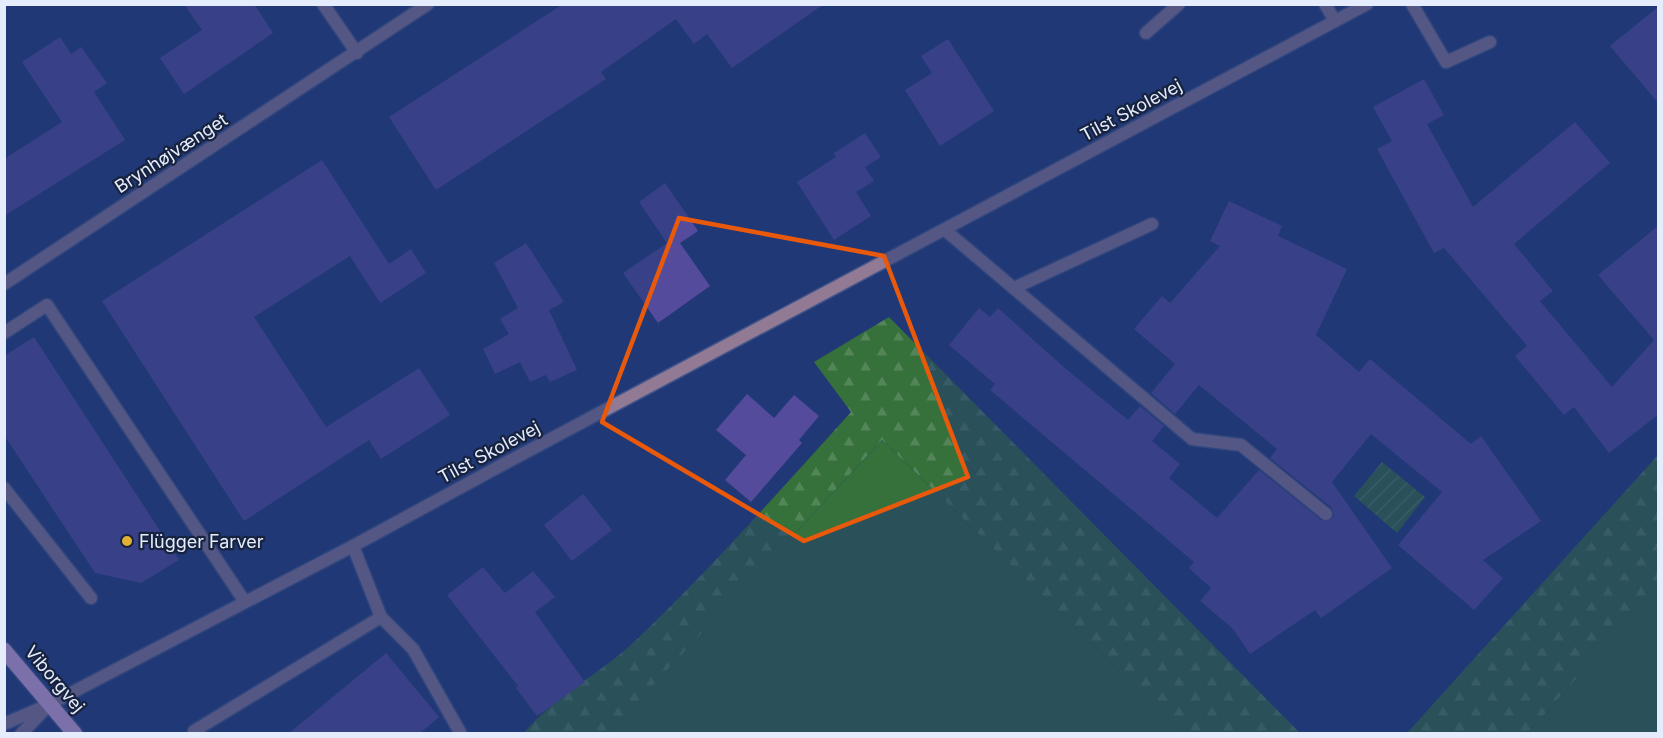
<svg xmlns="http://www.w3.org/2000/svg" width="1663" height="738" viewBox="0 0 1663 738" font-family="Inter,sans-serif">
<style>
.forest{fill:url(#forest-firs)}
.garden{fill:url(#garden-furrows)}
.pitch{fill:#36703b}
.building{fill:#544b9d}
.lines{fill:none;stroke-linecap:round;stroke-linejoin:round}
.service-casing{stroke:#40558b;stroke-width:15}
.minor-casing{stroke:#40558b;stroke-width:15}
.tertiary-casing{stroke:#40558b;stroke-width:15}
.primary-casing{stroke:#40558b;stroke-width:18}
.service{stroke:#937a94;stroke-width:12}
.minor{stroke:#937a94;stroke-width:12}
.tertiary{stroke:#937a94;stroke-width:12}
.primary{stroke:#e8b4ea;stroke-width:15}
.marked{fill:none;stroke:#e8590c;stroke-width:4.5;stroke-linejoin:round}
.poi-dot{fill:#e1af34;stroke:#17223e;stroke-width:2}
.labels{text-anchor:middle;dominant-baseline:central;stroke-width:4.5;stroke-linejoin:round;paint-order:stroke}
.street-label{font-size:18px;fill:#e5ecfc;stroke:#17223e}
.poi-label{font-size:18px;fill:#e5ecfc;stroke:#17223e;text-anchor:start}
</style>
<defs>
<pattern id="forest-firs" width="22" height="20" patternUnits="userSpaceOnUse" patternTransform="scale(1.5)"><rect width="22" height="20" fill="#36703b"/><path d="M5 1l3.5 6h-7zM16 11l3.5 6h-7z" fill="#538558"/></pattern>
<pattern id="garden-furrows" width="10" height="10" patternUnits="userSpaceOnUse" patternTransform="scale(1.5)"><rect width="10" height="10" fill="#36703b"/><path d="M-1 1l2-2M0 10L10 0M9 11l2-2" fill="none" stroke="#538558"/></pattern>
</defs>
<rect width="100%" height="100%" fill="#203875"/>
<g class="forest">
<path d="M 889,317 L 1300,733 L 1183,733 L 882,440 L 609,733 L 523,734 C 553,697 600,674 635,641 C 711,569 781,489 851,412 L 814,362 Z"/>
<path d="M 1658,455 L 1658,587 L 1528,733 L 1407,733 Z"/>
</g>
<path class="garden" d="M 1382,462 L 1425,497 L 1397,533 L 1354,496 Z"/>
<g class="pitch">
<path d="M 882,440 L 1183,733 L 609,733 Z"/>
<path d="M 1658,587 L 1658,733 L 1528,733 Z"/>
</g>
<g class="building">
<path d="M 184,4 L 254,4 L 273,33 L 184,94 L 160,58 L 202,30 Z"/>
<path d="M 563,4 L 824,4 L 732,68 L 707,34 L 694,44 L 676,19 L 601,72 L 606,79 L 436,190 L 389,117 Z"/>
<path d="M 1659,6 L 1659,104 L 1610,46 Z"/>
<path d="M 60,37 L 71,54 L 81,47 L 107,83 L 94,92 L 125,140 L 4,216 L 4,159 L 62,122 L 22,62 Z"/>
<path d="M 948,39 L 994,111 L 940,146 L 905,90 L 932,73 L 921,56 Z"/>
<path d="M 1424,79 L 1444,115 L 1427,124 L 1473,207 L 1575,122 L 1610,163 L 1514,244 L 1553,291 L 1540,301 L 1612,387 L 1654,340 L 1598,275 L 1659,225 L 1659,414 L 1609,453 L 1574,407 L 1564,415 L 1515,356 L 1527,346 L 1444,248 L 1434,253 L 1377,149 L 1392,141 L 1373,107 Z"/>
<path d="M 865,133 L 881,157 L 865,167 L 874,181 L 856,192 L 871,216 L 834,240 L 797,182 L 836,157 L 834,153 Z"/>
<path d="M 322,160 L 389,264 L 411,249 L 426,273 L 380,303 L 350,256 L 254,317 L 326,427 L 419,368 L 450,415 L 381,459 L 369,440 L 244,521 L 102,301 Z"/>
<path d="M 665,183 L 698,231 L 680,243 L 710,286 L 658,323 L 623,273 L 667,243 L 639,202 Z"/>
<path d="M 1229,201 L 1282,226 L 1278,236 L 1347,269 L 1316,335 L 1359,372 L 1370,359 L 1471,444 L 1481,436 L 1541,521 L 1483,560 L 1503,578 L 1474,610 L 1398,545 L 1442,492 L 1371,434 L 1332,482 L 1392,568 L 1321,618 L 1315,610 L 1250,654 L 1233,629 L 1200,601 L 1211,588 L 1189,568 L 1194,562 L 990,390 L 995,384 L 949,345 L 979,308 L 990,317 L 998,308 L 1066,369 L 1128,420 L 1140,406 L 1164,426 L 1152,441 L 1180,464 L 1169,478 L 1217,518 L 1259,470 L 1321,520 L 1329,521 L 1334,516 L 1332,508 L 1270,458 L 1277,449 L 1199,385 L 1175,414 L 1151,393 L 1175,364 L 1134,329 L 1162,296 L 1170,303 L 1220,246 L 1210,241 Z"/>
<path d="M 526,243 L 564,302 L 549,310 L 577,370 L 550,382 L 546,375 L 530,382 L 520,362 L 495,374 L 483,349 L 509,334 L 500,319 L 518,308 L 494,263 Z"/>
<path d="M 34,337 L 179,560 L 141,583 L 95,573 L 4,435 L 4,356 Z"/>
<path d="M 747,394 L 774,418 L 794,395 L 819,416 L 799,440 L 802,443 L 751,502 L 725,480 L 746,455 L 716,430 Z"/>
<path d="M 583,494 L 612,530 L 572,561 L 544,525 Z"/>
<path d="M 483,567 L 505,593 L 533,571 L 555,597 L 535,612 L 585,682 L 537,716 L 516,688 L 518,686 L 447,595 Z"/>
<path d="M 386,653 L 439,717 L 419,734 L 288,734 Z"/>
</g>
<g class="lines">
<defs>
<g id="service">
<path d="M 4,333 L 47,305 L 245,602"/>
<path d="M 4,488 L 91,598"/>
<path d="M 353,546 L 381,617 L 413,649 L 461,734"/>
<path d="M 196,734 L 194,731 L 381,617"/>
</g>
<g id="minor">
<path d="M 323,4 L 357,53"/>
<path d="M 1325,4 L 1335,21"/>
<path d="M 1412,4 L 1446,62 L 1490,42"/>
<path d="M 1146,33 L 1179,4"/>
<path d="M 945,230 L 1192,439 L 1241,445 L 1326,514"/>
<path d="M 4,284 L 428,4"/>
<path d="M 1014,288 L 1152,224"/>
</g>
<g id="tertiary">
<path d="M 4,724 L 50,704 L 353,546 L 500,466 L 1367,4"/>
<path d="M 21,734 L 45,709"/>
</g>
<path id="primary" d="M 4,650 L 75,734"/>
</defs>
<use href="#service" class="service-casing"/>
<use href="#minor" class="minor-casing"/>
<use href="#tertiary" class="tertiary-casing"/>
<use href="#primary" class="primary-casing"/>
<use href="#service" class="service"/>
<use href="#minor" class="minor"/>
<use href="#tertiary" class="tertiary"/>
<use href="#primary" class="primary"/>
</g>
<path d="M0 0H1663V738H0ZM 679,218 L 884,256 L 968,477 L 804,541 L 602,422 Z" fill="#203875" fill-opacity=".55" fill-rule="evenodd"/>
<path class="marked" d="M 679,218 L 884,256 L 968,477 L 804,541 L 602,422 Z"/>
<circle class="poi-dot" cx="127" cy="541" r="6"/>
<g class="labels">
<g class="street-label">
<text transform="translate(1131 110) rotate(-28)">Tilst Skolevej</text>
<text transform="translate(171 153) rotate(-33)">Brynhøjvænget</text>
<text transform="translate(489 452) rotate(-28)">Tilst Skolevej</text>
<text transform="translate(55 679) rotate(50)">Viborgvej</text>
</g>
<g class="poi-label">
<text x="139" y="541">Flügger Farver</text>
</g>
</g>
<rect width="1663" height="738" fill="none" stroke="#e5ecfc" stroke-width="12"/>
</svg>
